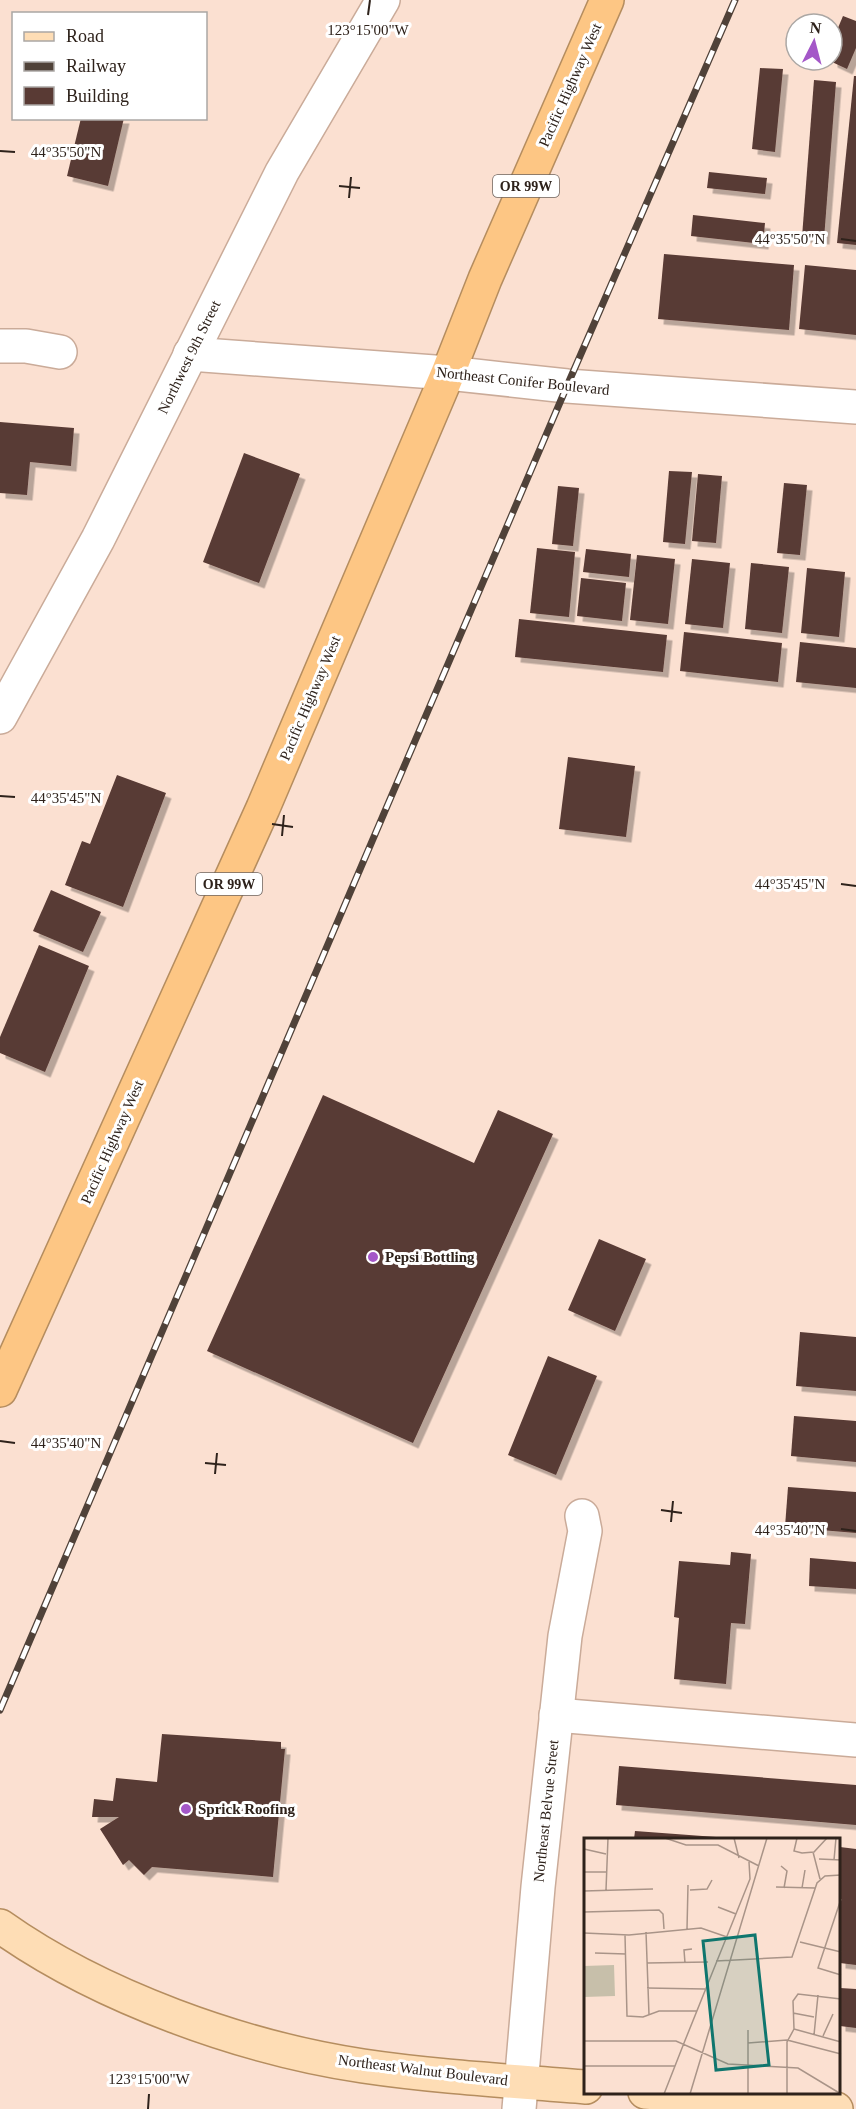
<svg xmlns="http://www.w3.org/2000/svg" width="856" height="2109" viewBox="0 0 856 2109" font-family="Georgia,serif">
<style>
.building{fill:#593a34;filter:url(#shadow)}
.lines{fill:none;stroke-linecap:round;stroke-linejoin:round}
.minor-casing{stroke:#caab99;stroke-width:36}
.major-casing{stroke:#b58d5f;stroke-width:36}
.highway-casing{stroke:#b58d5f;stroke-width:36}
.minor{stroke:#fff;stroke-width:33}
.major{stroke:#feddb5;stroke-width:33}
.highway{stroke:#fdc684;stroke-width:33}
.rail-casing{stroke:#504239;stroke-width:7}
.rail{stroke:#fff;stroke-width:4.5;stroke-dasharray:14;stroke-linecap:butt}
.ticks{fill:none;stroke:#2e221b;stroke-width:2}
.poi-dot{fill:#a457c8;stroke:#fff;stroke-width:2}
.labels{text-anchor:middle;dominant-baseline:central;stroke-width:6;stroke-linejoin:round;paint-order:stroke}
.shield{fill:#fff;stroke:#6d645f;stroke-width:1.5}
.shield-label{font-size:14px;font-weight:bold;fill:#2e221b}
.street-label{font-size:15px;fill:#2e221b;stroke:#fff}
.poi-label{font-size:15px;font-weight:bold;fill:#2e221b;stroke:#fff;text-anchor:start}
.inset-road{fill:none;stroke:#a99488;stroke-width:1.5}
.view{fill:#0f766e;fill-opacity:0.15;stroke:#0f766e;stroke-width:3}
.inset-edge{fill:none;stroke:#2e221b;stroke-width:3}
.ticks-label{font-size:15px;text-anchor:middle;fill:#2e221b;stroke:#fff;stroke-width:6;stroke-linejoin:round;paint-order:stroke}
</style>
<defs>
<filter id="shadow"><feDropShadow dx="5.5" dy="5.5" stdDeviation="0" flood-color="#0004"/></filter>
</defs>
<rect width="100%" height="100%" fill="#fbe0d1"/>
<g class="building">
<path d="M 843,16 L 856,21 L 856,48 L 847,69 L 832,62 L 832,42 Z"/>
<path d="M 760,68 L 783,69 L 775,152 L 752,149 Z"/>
<path d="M 854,76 L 856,76 L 856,245 L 837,243 Z"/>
<path d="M 814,80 L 836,82 L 824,239 L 802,237 Z"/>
<path d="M 81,118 L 124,118 L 108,186 L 67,176 Z"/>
<path d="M 709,172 L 767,178 L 765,194 L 707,188 Z"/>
<path d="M 693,215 L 765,223 L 763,244 L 691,236 Z"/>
<path d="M 664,254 L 794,265 L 789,330 L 658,319 Z"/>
<path d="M 805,265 L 856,270 L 856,335 L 799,329 Z"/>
<path d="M 0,422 L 74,428 L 71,466 L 30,462 L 27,495 L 0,493 Z"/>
<path d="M 244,453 L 300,474 L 259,583 L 203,562 Z"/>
<path d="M 669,471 L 692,472 L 685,544 L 663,542 Z"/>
<path d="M 698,474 L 722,476 L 716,543 L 692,541 Z"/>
<path d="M 784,483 L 807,485 L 800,555 L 777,553 Z"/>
<path d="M 558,486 L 579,488 L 573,546 L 552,544 Z"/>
<path d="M 537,548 L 575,552 L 569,617 L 530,613 Z"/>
<path d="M 586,549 L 631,554 L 629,577 L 583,572 Z"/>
<path d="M 637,555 L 675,559 L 668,624 L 630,620 Z"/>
<path d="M 692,559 L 730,563 L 723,628 L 685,624 Z"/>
<path d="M 751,563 L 789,567 L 782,633 L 745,629 Z"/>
<path d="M 807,568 L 845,572 L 839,637 L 801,633 Z"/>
<path d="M 581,578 L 626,583 L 622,621 L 577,616 Z"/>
<path d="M 519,619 L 667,635 L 663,672 L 515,657 Z"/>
<path d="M 684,632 L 782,643 L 778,682 L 680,671 Z"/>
<path d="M 800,642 L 856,648 L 856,688 L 796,682 Z"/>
<path d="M 568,757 L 635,766 L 626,837 L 559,829 Z"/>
<path d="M 117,775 L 166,793 L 123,907 L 65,885 L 82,841 L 90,844 Z"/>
<path d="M 51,890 L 101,912 L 83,952 L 33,931 Z"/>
<path d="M 39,945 L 89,966 L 45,1072 L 0,1053 L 0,1037 Z"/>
<path d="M 323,1095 L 474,1163 L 498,1110 L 553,1134 L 413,1443 L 207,1351 Z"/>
<path d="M 599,1239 L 646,1259 L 615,1331 L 568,1310 Z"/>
<path d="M 800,1332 L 856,1337 L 856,1391 L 796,1386 Z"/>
<path d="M 548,1356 L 597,1376 L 556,1475 L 508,1455 Z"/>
<path d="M 794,1416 L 856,1421 L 856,1462 L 791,1456 Z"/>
<path d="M 788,1487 L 856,1492 L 856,1533 L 785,1527 Z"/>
<path d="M 731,1552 L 751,1554 L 745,1624 L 731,1623 L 726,1684 L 674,1679 L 679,1618 L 674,1617 L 679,1561 L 730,1565 Z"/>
<path d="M 810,1558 L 856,1562 L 856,1589 L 809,1586 Z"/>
<path d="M 162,1734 L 281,1742 L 281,1749 L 285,1749 L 273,1877 L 152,1867 L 144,1875 L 129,1860 L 123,1865 L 100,1829 L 119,1817 L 92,1817 L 94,1799 L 113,1801 L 116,1778 L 157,1782 Z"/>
<path d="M 619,1766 L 856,1785 L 856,1825 L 616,1805 Z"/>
<path d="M 635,1831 L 716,1837 L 716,1839 L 634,1839 Z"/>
<path d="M 840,1847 L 856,1849 L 856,1965 L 840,1963 Z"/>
<path d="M 840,1988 L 856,1989 L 856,2028 L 840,2026 Z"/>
</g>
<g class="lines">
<defs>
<g id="minor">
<path d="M 0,346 L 26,346 L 60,352"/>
<path d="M 190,354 L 448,373 L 567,386 L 856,407"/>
<path d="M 0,717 L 98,539 L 282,172 L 383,0"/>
<path d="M 556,1715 L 856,1740"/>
<path d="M 519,2109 L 538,1887 L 565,1636 L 585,1531 L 582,1516"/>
</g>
<g id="major">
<path d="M 0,1926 C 100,1997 243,2048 363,2066 C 437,2077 512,2081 586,2087"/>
<path d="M 645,2092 L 836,2109"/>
</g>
<path id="highway" d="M 0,1390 L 263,808 L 448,373 L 485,279 L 607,0"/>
</defs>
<use href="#minor" class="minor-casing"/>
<use href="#major" class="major-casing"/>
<use href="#highway" class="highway-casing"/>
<use href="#minor" class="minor"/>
<use href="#major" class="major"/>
<use href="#highway" class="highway"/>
<defs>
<path id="rail" d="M 0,1710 L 567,386 L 735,0"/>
</defs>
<use href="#rail" class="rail-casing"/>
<use href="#rail" class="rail"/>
</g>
<path class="ticks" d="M 368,15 L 370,0M 0,151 L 15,152M 339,186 L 360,188M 349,198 L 351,177M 841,239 L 856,241M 0,796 L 15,797M 272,824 L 293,827M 282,836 L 284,815M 841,884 L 856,886M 0,1441 L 15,1443M 205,1463 L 226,1465M 215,1474 L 217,1453M 661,1510 L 682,1513M 671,1522 L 673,1501M 841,1529 L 856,1531M 148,2109 L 149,2094"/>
<g class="poi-dot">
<circle cx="373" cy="1257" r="6"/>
<circle cx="186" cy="1809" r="6"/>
</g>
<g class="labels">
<g class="shield">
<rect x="493" y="175" width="66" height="22" rx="4.5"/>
<rect x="196" y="873" width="66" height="22" rx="4.5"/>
</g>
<g class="shield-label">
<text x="526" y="186">OR 99W</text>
<text x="229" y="884">OR 99W</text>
</g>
<g class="street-label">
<text transform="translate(570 85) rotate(-66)">Pacific Highway West</text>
<text transform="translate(189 357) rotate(-64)">Northwest 9th Street</text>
<text transform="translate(523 381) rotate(6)">Northeast Conifer Boulevard</text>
<text transform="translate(310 698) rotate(-67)">Pacific Highway West</text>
<text transform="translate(112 1142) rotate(-66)">Pacific Highway West</text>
<text transform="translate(546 1811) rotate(-84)">Northeast Belvue Street</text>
<text transform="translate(423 2070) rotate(7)">Northeast Walnut Boulevard</text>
</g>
<g class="poi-label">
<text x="385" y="1257">Pepsi Bottling</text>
<text x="198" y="1809">Sprick Roofing</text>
</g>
</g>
<g transform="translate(584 1838)">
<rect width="256" height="256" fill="#fbe0d1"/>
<path d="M 30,127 L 31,158 L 0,159 L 0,128 Z" fill="#c7bfaa"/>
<path class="inset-road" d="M 81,0 L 102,7 L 134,7 L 175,28M 150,0 L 155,20M 213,0 L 210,13 L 218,15 L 230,14 L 243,0M 0,11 L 22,16M 229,14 L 236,41M 235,21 L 257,22M 250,22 L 252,0M 197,28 L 203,33 L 200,50M 0,34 L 22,34M 192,49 L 231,50M 218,50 L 221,32M 22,52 L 24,0M 106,52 L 123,51 L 128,42M 0,53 L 69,51M 257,61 L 234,130 L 257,137M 134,69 L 152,76M 0,74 L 75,72 L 79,76 L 80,91M 103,91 L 104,47M 62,94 L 65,177M 0,95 L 45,97 L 117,90 L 143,99M 41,97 L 43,178 L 59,179 L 75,173 L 113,173M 216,104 L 257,114M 11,115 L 42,116M 132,123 L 208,119 L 233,45 L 241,38 L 257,37M 63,125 L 124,124M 101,125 L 100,112 L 108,111M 63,150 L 121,151M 209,175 L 230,179M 210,191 L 209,163 L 214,156 L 257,161M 210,191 L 257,204M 164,192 L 164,256M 230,197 L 234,157M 239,198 L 249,176M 203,202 L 257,216M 0,203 L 92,203 L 144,226 L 214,230 L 257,256M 100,205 L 166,41 L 165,24M 164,205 L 203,202M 0,228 L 91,228M 4,256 L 72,256M 80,256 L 100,205M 106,256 L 183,0M 203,256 L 203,204 L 210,191"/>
<path class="view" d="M 171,97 L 185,227 L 132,232 L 119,103 Z"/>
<rect width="256" height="256" class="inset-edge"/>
</g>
<g class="ticks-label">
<text x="368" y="35">123°15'00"W</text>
<text x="66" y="157">44°35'50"N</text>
<text x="790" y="244">44°35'50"N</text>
<text x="66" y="803">44°35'45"N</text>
<text x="790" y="889">44°35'45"N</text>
<text x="66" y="1448">44°35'40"N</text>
<text x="790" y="1535">44°35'40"N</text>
<text x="149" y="2084">123°15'00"W</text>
</g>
<rect x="12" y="12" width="195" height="108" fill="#ffffff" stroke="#aba7a4" stroke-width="1.5"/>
<rect x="24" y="32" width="30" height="9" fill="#feddb5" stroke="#aba7a4" stroke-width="1.5"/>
<text x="66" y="42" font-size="18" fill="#2e221b">Road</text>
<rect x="24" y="62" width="30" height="9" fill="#504239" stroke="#aba7a4" stroke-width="1.5"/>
<text x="66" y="72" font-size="18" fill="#2e221b">Railway</text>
<rect x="24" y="87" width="30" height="18" fill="#593a34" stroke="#aba7a4" stroke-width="1.5"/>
<text x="66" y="102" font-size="18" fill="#2e221b">Building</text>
<g transform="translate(814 42) rotate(6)"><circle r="28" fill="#ffffff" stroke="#aba7a4" stroke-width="1.5"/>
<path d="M0-4.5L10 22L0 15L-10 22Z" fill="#a457c8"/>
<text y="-9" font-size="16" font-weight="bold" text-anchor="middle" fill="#2e221b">N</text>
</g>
</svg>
